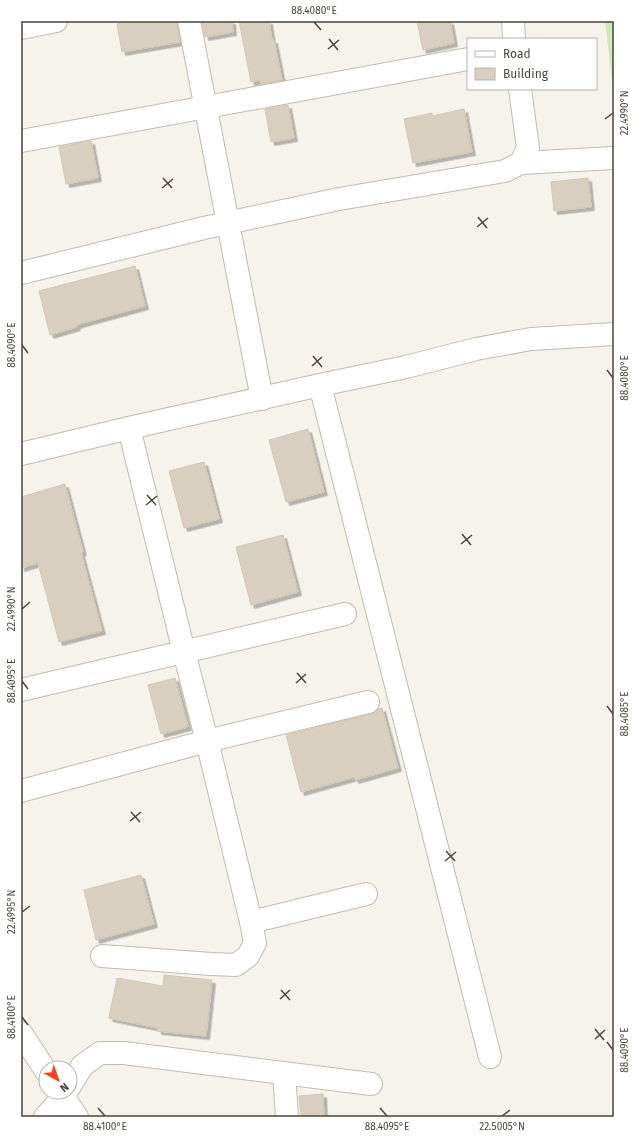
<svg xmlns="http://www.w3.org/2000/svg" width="635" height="1138" viewBox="0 0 635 1138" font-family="'Fira Sans',sans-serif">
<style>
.green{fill:#d2eab5}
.building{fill:#d8cfc1;stroke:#d3c7b4;filter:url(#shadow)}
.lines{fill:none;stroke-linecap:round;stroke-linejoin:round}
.street-casing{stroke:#c2bbae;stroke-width:24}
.street{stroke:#fff;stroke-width:22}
.ticks{fill:none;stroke:#4b4439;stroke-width:1.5}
.neatline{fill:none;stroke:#4b4439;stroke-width:1.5}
.ticks-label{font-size:10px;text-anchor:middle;fill:#4b4439}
</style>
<defs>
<filter id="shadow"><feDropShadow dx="3.5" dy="3.5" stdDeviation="0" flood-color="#0004"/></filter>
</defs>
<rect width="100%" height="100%" fill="#f6f3ec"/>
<path class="green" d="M 605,21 L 614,21 L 614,99 Z"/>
<g class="building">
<path d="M 132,21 L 177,21 L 180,42 L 122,52 L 117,24 Z"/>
<path d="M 202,21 L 232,21 L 233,32 L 205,37 Z"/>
<path d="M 239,21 L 269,21 L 272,40 L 274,40 L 282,80 L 261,84 L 260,80 L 251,82 Z"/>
<path d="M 417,21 L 450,21 L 454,43 L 423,50 Z"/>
<path d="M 288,105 L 294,138 L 271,142 L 265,109 Z"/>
<path d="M 464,109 L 472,152 L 413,163 L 404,119 L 432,113 L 432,116 Z"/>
<path d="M 91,141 L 98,178 L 66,184 L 59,147 Z"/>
<path d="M 588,178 L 591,207 L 554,211 L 551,182 Z"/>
<path d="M 135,266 L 145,306 L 76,325 L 77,327 L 50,335 L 39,291 Z"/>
<path d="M 308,429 L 324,492 L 286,502 L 269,440 Z"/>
<path d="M 204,462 L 219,519 L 184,528 L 169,471 Z"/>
<path d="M 65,484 L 83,552 L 81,553 L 102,631 L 59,642 L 38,563 L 21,568 L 21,497 Z"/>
<path d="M 283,535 L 298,592 L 251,605 L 236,547 Z"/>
<path d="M 175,678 L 188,727 L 161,734 L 148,685 Z"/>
<path d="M 382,708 L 398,768 L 355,780 L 355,777 L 301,792 L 286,735 L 371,714 L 376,711 L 378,709 Z"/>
<path d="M 141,875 L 154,924 L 96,940 L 84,890 Z"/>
<path d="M 164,975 L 212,980 L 206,1036 L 158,1031 L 158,1028 L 109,1018 L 117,978 L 163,986 Z"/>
<path d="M 323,1094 L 324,1117 L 301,1117 L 299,1096 Z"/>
</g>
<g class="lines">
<defs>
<g id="street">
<path d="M 189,21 L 262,399"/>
<path d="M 513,21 L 514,39"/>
<path d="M 21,28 L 56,21"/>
<path d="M 21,141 L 468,59"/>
<path d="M 521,163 L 614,158"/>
<path d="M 21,273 L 204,228 L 339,199 L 505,171 L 521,163 L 528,148 L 520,89"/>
<path d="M 320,385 L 490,1057"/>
<path d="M 21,454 L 129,428 L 320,385 L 406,367 L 476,349 L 531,339 L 614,334"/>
<path d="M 21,690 L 345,614"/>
<path d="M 21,791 L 207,741 L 368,702"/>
<path d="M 251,922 L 366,894"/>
<path d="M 102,956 L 211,964 L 236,965 L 248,956 L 255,943 L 251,922 L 207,741 L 184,652 L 129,428"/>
<path d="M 21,1033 L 46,1071"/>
<path d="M 284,1073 L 287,1117"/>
<path d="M 70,1086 L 82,1066 L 100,1053 L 124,1053 L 371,1084"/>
<path d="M 60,1092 L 77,1117"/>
<path d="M 45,1117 L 63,1097 L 66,1092"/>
</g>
</defs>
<use href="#street" class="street-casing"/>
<use href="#street" class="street"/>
</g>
<path class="ticks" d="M 314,22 L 321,30M 329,39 L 338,50M 328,49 L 339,40M 605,119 L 613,113M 163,178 L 172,188M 162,188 L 173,179M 478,217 L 487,228M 477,227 L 488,218M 22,345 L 28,353M 313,356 L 322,367M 312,366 L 322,357M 607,370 L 613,378M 147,495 L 156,505M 146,505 L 157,496M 462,534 L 471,545M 461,544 L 472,535M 22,609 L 30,602M 297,673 L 306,683M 22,681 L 28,689M 296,683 L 306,674M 607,706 L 613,714M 131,812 L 140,822M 130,821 L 141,812M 446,851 L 455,861M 445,861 L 456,852M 22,912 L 30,906M 281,990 L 290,1000M 280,999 L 290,990M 22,1017 L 28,1025M 595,1029 L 604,1040M 595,1039 L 605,1030M 607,1042 L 613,1050M 98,1108 L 105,1116M 380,1108 L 387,1116M 502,1116 L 510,1110"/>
<rect width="635" height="1138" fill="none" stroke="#ffffff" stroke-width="44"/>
<rect x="467" y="38" width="130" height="52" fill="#ffffff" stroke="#b7b4b0"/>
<rect x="475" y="51" width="20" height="6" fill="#ffffff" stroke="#b7b4b0"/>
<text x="503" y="58" font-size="12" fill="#4b4439">Road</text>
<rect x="475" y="68" width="20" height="12" fill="#d8cfc1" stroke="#b7b4b0"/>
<text x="503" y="78" font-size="12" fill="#4b4439">Building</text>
<g transform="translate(58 1080) rotate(140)"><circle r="19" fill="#ffffff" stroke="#b7b4b0"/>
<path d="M0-3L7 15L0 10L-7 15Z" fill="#fc3f1d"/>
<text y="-6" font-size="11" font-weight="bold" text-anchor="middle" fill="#4b4439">N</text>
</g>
<rect x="22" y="22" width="591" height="1094" class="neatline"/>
<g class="ticks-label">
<text x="314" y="14">88.4080°E</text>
<text transform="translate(624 113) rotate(-90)" y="4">22.4990°N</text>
<text transform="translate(11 345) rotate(-90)" y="4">88.4090°E</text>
<text transform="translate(624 378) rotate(-90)" y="4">88.4080°E</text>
<text transform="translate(11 609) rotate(-90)" y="4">22.4990°N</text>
<text transform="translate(11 681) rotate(-90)" y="4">88.4095°E</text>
<text transform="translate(624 714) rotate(-90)" y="4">88.4085°E</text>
<text transform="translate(11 912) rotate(-90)" y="4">22.4995°N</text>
<text transform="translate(11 1017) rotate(-90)" y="4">88.4100°E</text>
<text transform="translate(624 1050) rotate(-90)" y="4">88.4090°E</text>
<text x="105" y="1130">88.4100°E</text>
<text x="387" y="1130">88.4095°E</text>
<text x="502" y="1130">22.5005°N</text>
</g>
</svg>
